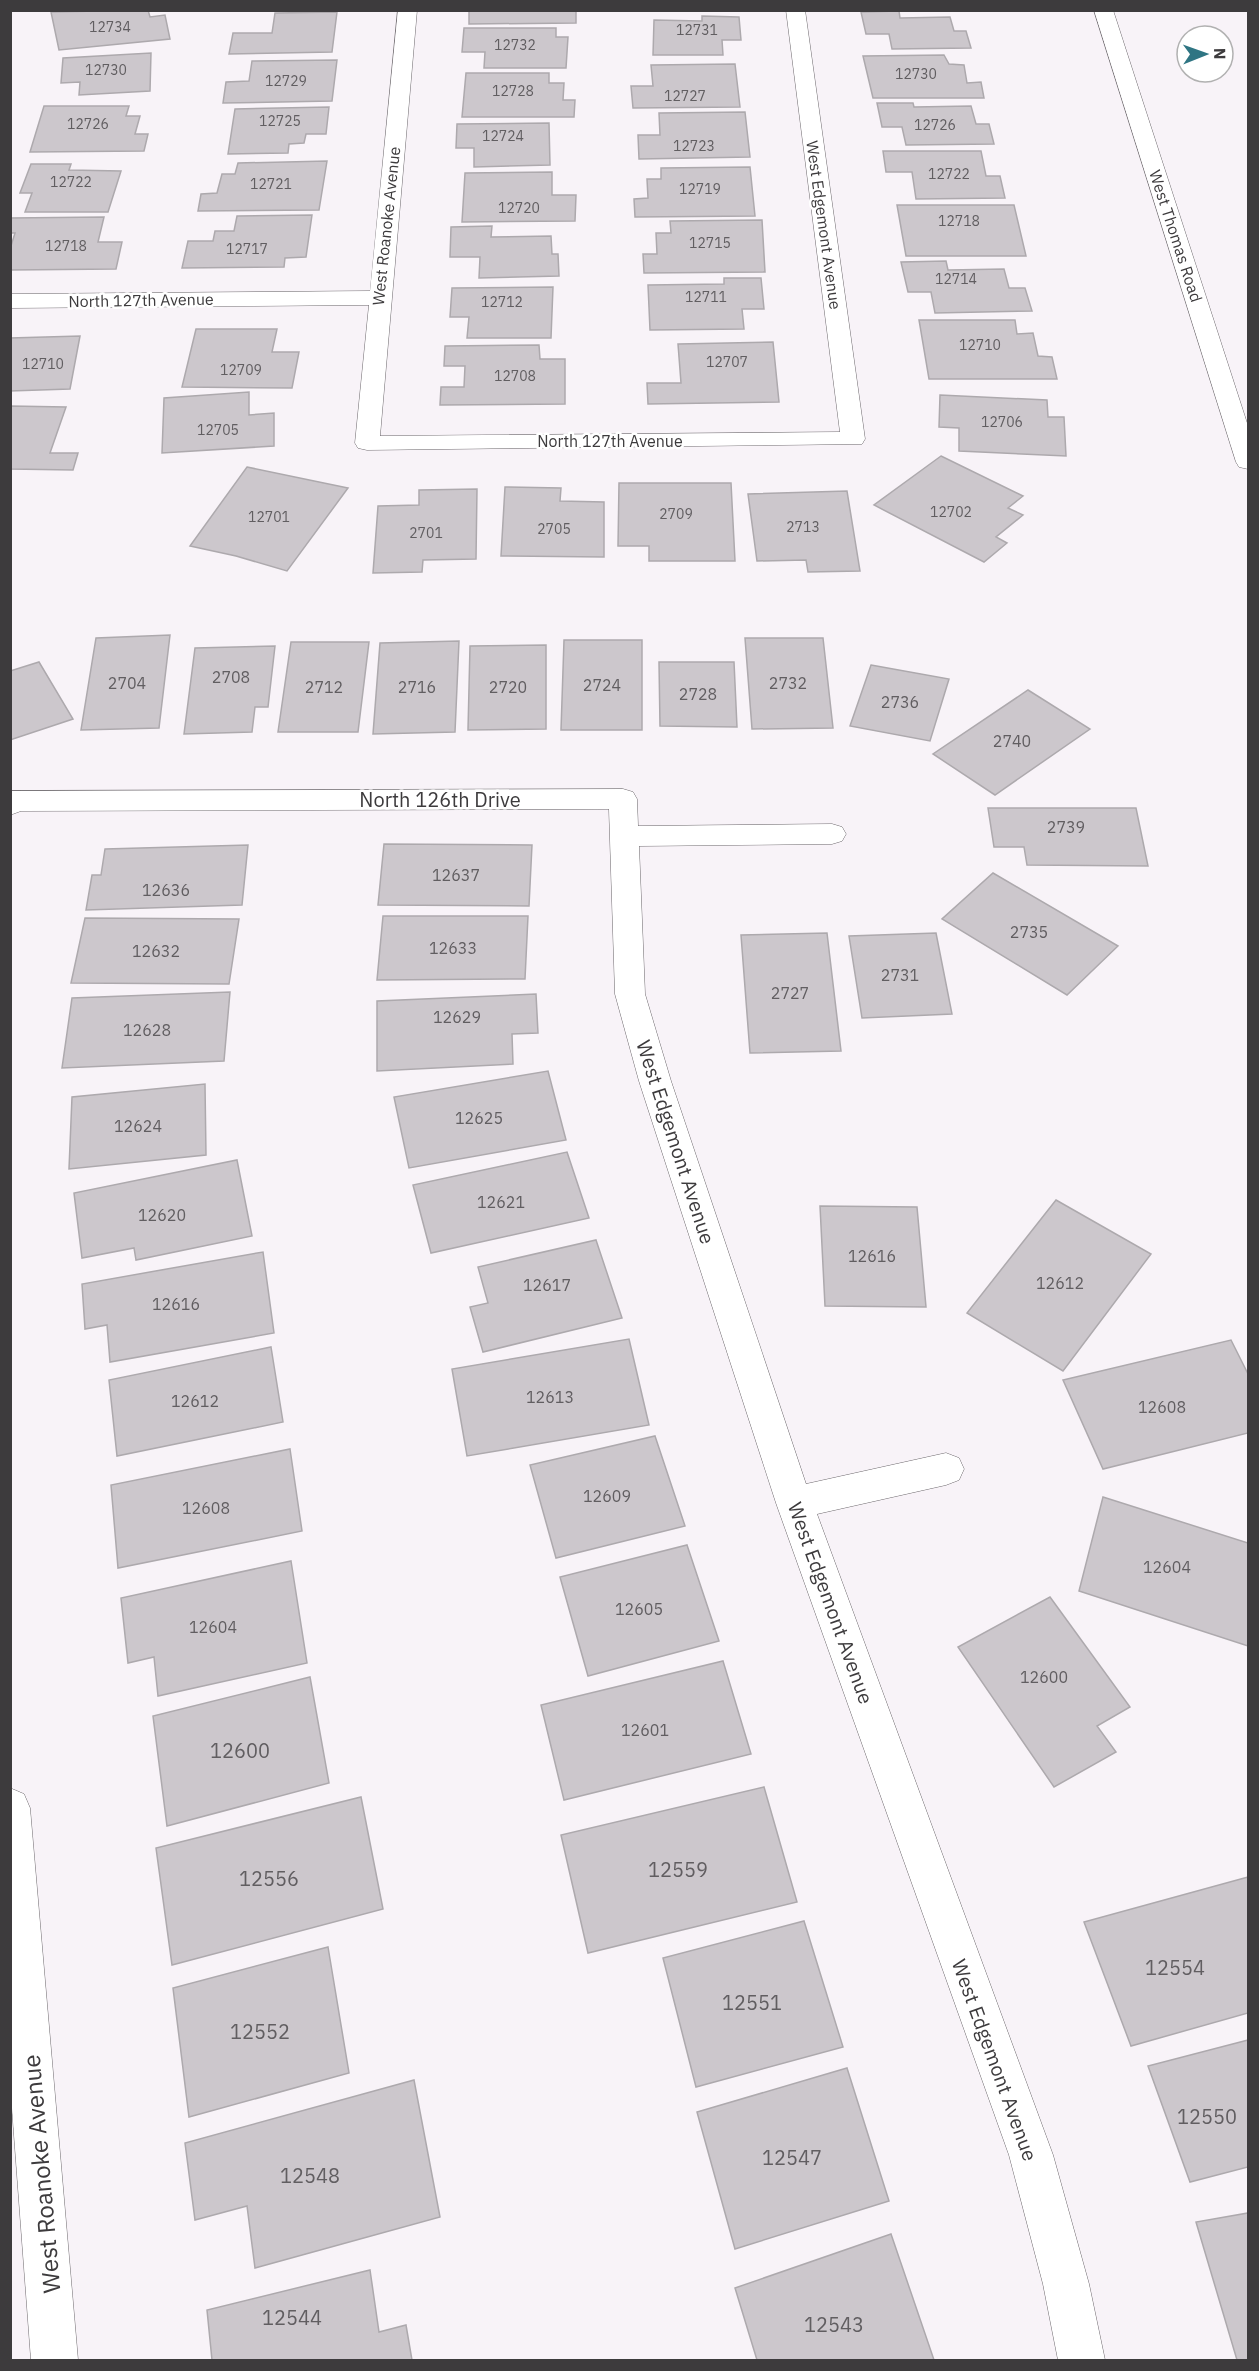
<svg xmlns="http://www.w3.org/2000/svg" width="1259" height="2371" viewBox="0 0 1259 2371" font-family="'IBM Plex Sans',sans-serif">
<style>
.building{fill:#ccc7cc;stroke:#ada9ad;stroke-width:1.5}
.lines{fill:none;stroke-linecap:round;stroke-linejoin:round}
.street-casing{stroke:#6d696d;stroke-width:1}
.secondary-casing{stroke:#6d696d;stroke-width:1}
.street{fill:#fff;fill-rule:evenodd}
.secondary{fill:#fff;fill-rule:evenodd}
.labels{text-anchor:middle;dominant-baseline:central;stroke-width:5;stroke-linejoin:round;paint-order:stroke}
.far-number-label{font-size:14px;fill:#615e61}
.far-street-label{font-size:16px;fill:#3d3b3d;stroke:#fff}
.number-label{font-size:16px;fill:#615e61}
.street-label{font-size:20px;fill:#3d3b3d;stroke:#fff}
.near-number-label{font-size:20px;fill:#615e61}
.near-street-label{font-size:24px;fill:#3d3b3d;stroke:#fff}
</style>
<rect width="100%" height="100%" fill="#f8f3f8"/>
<g class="building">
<path d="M 148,10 L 150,17 L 165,15 L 170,39 L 59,50 L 51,12 Z"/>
<path d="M 469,10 L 576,10 L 576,23 L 469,24 Z"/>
<path d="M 899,11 L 900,18 L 950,17 L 954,31 L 966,31 L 971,48 L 892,49 L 889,34 L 866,34 L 861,12 Z"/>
<path d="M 337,12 L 332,52 L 229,54 L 233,33 L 272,33 L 275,13 Z"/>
<path d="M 702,16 L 739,17 L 741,40 L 722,40 L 723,55 L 653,55 L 654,20 L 702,21 Z"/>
<path d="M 464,28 L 556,28 L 556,37 L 568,37 L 566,68 L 484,68 L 485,52 L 462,52 Z"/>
<path d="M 151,53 L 150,91 L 79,95 L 80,82 L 61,83 L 63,58 Z"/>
<path d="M 944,55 L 949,64 L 964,65 L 967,83 L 981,82 L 984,98 L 873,98 L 863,56 Z"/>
<path d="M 337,60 L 332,101 L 223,103 L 226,82 L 249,81 L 252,61 Z"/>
<path d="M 735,64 L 740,107 L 633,108 L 631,86 L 653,86 L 651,65 Z"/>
<path d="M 466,73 L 549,73 L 549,83 L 564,83 L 563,100 L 575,100 L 574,117 L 462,117 Z"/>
<path d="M 877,103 L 913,103 L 914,107 L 971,106 L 976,124 L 989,124 L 994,144 L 906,145 L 902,127 L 882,127 Z"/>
<path d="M 44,106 L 129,106 L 126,116 L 140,116 L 135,134 L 148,134 L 144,151 L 30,152 Z"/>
<path d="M 329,107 L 326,134 L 306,134 L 304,143 L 289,144 L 288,153 L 228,154 L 235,109 Z"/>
<path d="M 745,112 L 750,157 L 639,159 L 638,135 L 660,135 L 659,113 Z"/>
<path d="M 549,123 L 550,165 L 474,167 L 474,148 L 456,148 L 457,124 Z"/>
<path d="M 883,151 L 981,151 L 986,176 L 1000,176 L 1005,198 L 916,199 L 912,172 L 886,172 Z"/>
<path d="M 327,161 L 319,210 L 198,211 L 201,194 L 217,193 L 222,174 L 235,174 L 238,163 Z"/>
<path d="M 31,164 L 71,164 L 69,170 L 121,171 L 108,212 L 25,212 L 32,193 L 20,193 Z"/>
<path d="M 750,167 L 755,216 L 635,217 L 634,199 L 648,198 L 647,179 L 661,179 L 661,168 Z"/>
<path d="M 552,172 L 552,195 L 576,195 L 575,221 L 462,222 L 465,173 Z"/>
<path d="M 897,205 L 1014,205 L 1026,256 L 906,256 Z"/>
<path d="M 312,215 L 306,257 L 285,258 L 284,267 L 182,268 L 188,241 L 213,241 L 215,231 L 234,231 L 237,216 Z"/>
<path d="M 104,217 L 98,242 L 122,242 L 116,269 L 10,270 L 10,249 L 15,233 L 10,233 L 10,218 Z"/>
<path d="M 762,220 L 765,272 L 644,273 L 643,254 L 657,254 L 656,233 L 671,233 L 670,221 Z"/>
<path d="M 492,226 L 491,237 L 551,236 L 552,254 L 558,254 L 559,276 L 479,278 L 480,257 L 450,257 L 451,227 Z"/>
<path d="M 946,261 L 948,270 L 1004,269 L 1009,288 L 1025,288 L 1032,311 L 935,313 L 931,292 L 908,292 L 901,262 Z"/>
<path d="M 724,278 L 761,278 L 764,309 L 742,309 L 744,329 L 650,330 L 648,285 L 724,284 Z"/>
<path d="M 553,287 L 551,338 L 467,338 L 469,317 L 450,317 L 452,288 Z"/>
<path d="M 919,320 L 1015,320 L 1017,334 L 1033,333 L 1038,356 L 1052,357 L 1057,379 L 929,379 Z"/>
<path d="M 196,329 L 277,329 L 272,352 L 299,352 L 292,388 L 182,387 Z"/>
<path d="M 80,336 L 70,389 L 10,391 L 10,338 Z"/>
<path d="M 773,342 L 779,402 L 648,404 L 647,383 L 681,383 L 678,344 Z"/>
<path d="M 539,345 L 540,359 L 565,359 L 565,404 L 440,405 L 441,387 L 464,387 L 465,366 L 444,366 L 445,346 Z"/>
<path d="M 249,392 L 249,415 L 274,413 L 274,446 L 162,453 L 164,398 Z"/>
<path d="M 940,395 L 1047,400 L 1048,417 L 1064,417 L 1066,456 L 959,451 L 959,428 L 939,427 Z"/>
<path d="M 10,406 L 66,407 L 50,453 L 78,453 L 73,470 L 10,469 Z"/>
<path d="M 941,456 L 1023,496 L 1008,508 L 1023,515 L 996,537 L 1007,543 L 984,562 L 874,505 Z"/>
<path d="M 247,467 L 348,488 L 287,571 L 236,556 L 190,546 Z"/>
<path d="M 619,483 L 731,483 L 735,561 L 649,561 L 649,546 L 618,546 Z"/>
<path d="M 505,487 L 561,488 L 560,501 L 604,502 L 604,557 L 501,556 Z"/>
<path d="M 477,489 L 476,559 L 423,560 L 422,572 L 373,573 L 378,506 L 419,505 L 419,490 Z"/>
<path d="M 847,491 L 860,571 L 808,572 L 806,560 L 757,561 L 748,494 Z"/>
<path d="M 170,635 L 159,728 L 81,730 L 96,638 Z"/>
<path d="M 745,638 L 823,638 L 833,728 L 752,729 Z"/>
<path d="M 564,640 L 642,640 L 642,730 L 561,730 Z"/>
<path d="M 459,641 L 455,732 L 373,734 L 380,643 Z"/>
<path d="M 291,642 L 369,642 L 358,732 L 278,732 Z"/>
<path d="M 546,645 L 546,729 L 468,730 L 470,646 Z"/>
<path d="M 275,646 L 268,707 L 255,707 L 252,732 L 184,734 L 195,648 Z"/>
<path d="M 39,662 L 73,719 L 10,740 L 10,671 Z"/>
<path d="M 659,662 L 734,662 L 737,727 L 660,726 Z"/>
<path d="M 871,665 L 949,679 L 930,741 L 850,726 Z"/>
<path d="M 1028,690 L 1090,729 L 995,795 L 933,754 Z"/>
<path d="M 988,808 L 1136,808 L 1148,866 L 1027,865 L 1024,847 L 994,847 Z"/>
<path d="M 384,844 L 532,845 L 529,906 L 378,905 Z"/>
<path d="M 248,845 L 242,905 L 86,910 L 92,875 L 101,875 L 105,849 Z"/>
<path d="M 993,873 L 1118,946 L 1067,995 L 942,919 Z"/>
<path d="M 383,916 L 528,916 L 525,979 L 377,980 Z"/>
<path d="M 85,918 L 239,919 L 229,984 L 71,983 Z"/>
<path d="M 827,933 L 841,1051 L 750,1053 L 741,935 Z"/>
<path d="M 936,933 L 952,1014 L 862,1018 L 849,936 Z"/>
<path d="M 230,992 L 224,1061 L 62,1068 L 72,998 Z"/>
<path d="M 536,994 L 538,1033 L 512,1034 L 513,1064 L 377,1071 L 377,1001 Z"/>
<path d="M 548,1071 L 566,1140 L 409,1168 L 394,1097 Z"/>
<path d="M 205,1084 L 206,1155 L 69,1169 L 72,1097 Z"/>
<path d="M 567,1152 L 589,1218 L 431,1253 L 413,1185 Z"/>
<path d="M 237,1160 L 252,1236 L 136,1260 L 134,1248 L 82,1258 L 74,1193 Z"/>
<path d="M 1056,1200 L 1151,1254 L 1063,1371 L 967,1313 Z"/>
<path d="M 820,1206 L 917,1207 L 926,1307 L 825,1306 Z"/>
<path d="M 596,1240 L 622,1318 L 483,1352 L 470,1307 L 488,1303 L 478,1267 Z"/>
<path d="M 263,1252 L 274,1333 L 110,1362 L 107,1325 L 85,1329 L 82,1284 Z"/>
<path d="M 629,1339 L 649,1425 L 467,1456 L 452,1369 Z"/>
<path d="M 1231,1340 L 1248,1374 L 1248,1433 L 1103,1469 L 1063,1380 Z"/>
<path d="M 271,1347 L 283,1422 L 117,1456 L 109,1380 Z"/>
<path d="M 655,1436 L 685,1526 L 556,1558 L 530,1465 Z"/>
<path d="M 290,1449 L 302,1531 L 118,1568 L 111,1485 Z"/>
<path d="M 1103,1497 L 1248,1543 L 1248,1646 L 1079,1591 Z"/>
<path d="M 687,1545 L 719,1641 L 588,1676 L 560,1577 Z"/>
<path d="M 291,1561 L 307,1663 L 158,1696 L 154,1657 L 128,1663 L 121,1598 Z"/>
<path d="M 1050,1597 L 1130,1707 L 1097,1726 L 1116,1752 L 1054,1787 L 958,1647 Z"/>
<path d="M 723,1661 L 751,1754 L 564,1800 L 541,1705 Z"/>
<path d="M 310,1677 L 329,1783 L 167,1826 L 153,1716 Z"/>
<path d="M 764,1787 L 797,1902 L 588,1953 L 561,1835 Z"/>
<path d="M 361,1797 L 383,1909 L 172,1965 L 156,1848 Z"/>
<path d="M 1248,1877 L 1248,2013 L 1131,2046 L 1084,1922 Z"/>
<path d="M 804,1921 L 843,2047 L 696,2087 L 663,1958 Z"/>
<path d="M 328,1947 L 349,2073 L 189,2117 L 173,1988 Z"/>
<path d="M 1248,2040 L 1248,2167 L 1190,2182 L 1148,2066 Z"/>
<path d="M 847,2068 L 889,2201 L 735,2249 L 697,2112 Z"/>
<path d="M 414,2080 L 440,2217 L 255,2268 L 247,2206 L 195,2220 L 185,2143 Z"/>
<path d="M 1248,2213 L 1248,2360 L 1237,2360 L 1196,2222 Z"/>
<path d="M 891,2234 L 934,2360 L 757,2360 L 735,2288 Z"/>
<path d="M 370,2270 L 379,2332 L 406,2325 L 412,2360 L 212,2360 L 207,2310 Z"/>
</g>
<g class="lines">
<defs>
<g id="street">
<path d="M 398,10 L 417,10 L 380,436 L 840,432 L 786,10 L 805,10 L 865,439 L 862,444 L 367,450 L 358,448 L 355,443 L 369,305 L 10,308 L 10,294 L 370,291 Z"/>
<path d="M 623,789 L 633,792 L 637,799 L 638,826 L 832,824 L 842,827 L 846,834 L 842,841 L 832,844 L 639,846 L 645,994 L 671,1081 L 806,1484 L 946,1453 L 959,1458 L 964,1469 L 959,1480 L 946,1485 L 817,1514 L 1053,2155 L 1089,2284 L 1105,2360 L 1058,2360 L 1043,2284 L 1009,2155 L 776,1503 L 639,1081 L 615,994 L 609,809 L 21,811 L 10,815 L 12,791 Z"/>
<path d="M 10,1788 L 24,1794 L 30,1808 L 78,2360 L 31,2360 L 10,2082 Z"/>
</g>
<path id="secondary" d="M 1094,10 L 1113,10 L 1248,426 L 1248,469 L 1239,467 L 1236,462 Z"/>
</defs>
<use href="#street" class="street-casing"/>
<use href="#secondary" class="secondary-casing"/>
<use href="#street" class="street"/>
<use href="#secondary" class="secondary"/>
</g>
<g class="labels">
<g class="far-number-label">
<text x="110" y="27">12734</text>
<text x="697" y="30">12731</text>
<text x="515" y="45">12732</text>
<text x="106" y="70">12730</text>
<text x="916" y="74">12730</text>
<text x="286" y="81">12729</text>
<text x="513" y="91">12728</text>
<text x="685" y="96">12727</text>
<text x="280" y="121">12725</text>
<text x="88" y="124">12726</text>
<text x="935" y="125">12726</text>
<text x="503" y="136">12724</text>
<text x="694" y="146">12723</text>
<text x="949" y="174">12722</text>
<text x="71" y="182">12722</text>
<text x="271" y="184">12721</text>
<text x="700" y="189">12719</text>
<text x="519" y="208">12720</text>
<text x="959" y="221">12718</text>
<text x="710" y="243">12715</text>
<text x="66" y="246">12718</text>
<text x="247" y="249">12717</text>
<text x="956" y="279">12714</text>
<text x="706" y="297">12711</text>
<text x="502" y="302">12712</text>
<text x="980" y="345">12710</text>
<text x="727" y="362">12707</text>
<text x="43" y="364">12710</text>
<text x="241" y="370">12709</text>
<text x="515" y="376">12708</text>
<text x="1002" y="422">12706</text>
<text x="218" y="430">12705</text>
<text x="951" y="512">12702</text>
<text x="676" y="514">2709</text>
<text x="269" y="517">12701</text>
<text x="803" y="527">2713</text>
<text x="554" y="529">2705</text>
<text x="426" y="533">2701</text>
</g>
<g class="far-street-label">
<text transform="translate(824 225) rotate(82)">West Edgemont Avenue</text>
<text transform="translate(386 226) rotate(-84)">West Roanoke Avenue</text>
<text transform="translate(1176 236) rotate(72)">West Thomas Road</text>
<text transform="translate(141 300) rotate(-1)">North 127th Avenue</text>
<text x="610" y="441">North 127th Avenue</text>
</g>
<g class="number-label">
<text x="231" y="677">2708</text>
<text x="127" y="683">2704</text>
<text x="788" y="683">2732</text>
<text x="602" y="685">2724</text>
<text x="324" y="687">2712</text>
<text x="417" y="687">2716</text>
<text x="508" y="687">2720</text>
<text x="698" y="694">2728</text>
<text x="900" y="702">2736</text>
<text x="1012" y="741">2740</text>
<text x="1066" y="827">2739</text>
<text x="456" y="875">12637</text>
<text x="166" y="890">12636</text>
<text x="1029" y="932">2735</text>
<text x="453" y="948">12633</text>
<text x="156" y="951">12632</text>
<text x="900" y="975">2731</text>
<text x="790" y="993">2727</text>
<text x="457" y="1017">12629</text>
<text x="147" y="1030">12628</text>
<text x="479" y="1118">12625</text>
<text x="138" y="1126">12624</text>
<text x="501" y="1202">12621</text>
<text x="162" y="1215">12620</text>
<text x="872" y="1256">12616</text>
<text x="1060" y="1283">12612</text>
<text x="547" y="1285">12617</text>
<text x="176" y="1304">12616</text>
<text x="550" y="1397">12613</text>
<text x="195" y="1401">12612</text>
<text x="1162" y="1407">12608</text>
<text x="607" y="1496">12609</text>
<text x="206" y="1508">12608</text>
<text x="1167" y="1567">12604</text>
<text x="639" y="1609">12605</text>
<text x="213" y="1627">12604</text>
<text x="1044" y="1677">12600</text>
<text x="645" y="1730">12601</text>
</g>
<g class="street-label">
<text x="440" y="799">North 126th Drive</text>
<text transform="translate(676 1142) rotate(72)">West Edgemont Avenue</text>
<text transform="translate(831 1603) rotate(70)">West Edgemont Avenue</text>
<text transform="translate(995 2060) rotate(70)">West Edgemont Avenue</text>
</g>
<g class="near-number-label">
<text x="240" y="1750">12600</text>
<text x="678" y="1869">12559</text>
<text x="269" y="1878">12556</text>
<text x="1175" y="1967">12554</text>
<text x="752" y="2002">12551</text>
<text x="260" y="2031">12552</text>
<text x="1207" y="2116">12550</text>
<text x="792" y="2157">12547</text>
<text x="310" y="2175">12548</text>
<text x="292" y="2317">12544</text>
<text x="834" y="2324">12543</text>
</g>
<g class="near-street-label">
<text transform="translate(41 2174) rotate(-95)">West Roanoke Avenue</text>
</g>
</g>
<rect width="1259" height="2371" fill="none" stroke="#3d3b3d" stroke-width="24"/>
<g transform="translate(1205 54) rotate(89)"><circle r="28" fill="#ffffff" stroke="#b1b1b1" stroke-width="1.5"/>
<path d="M0-4.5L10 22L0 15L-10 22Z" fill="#2f7583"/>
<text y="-9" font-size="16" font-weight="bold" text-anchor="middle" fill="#3d3b3d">N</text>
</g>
</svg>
